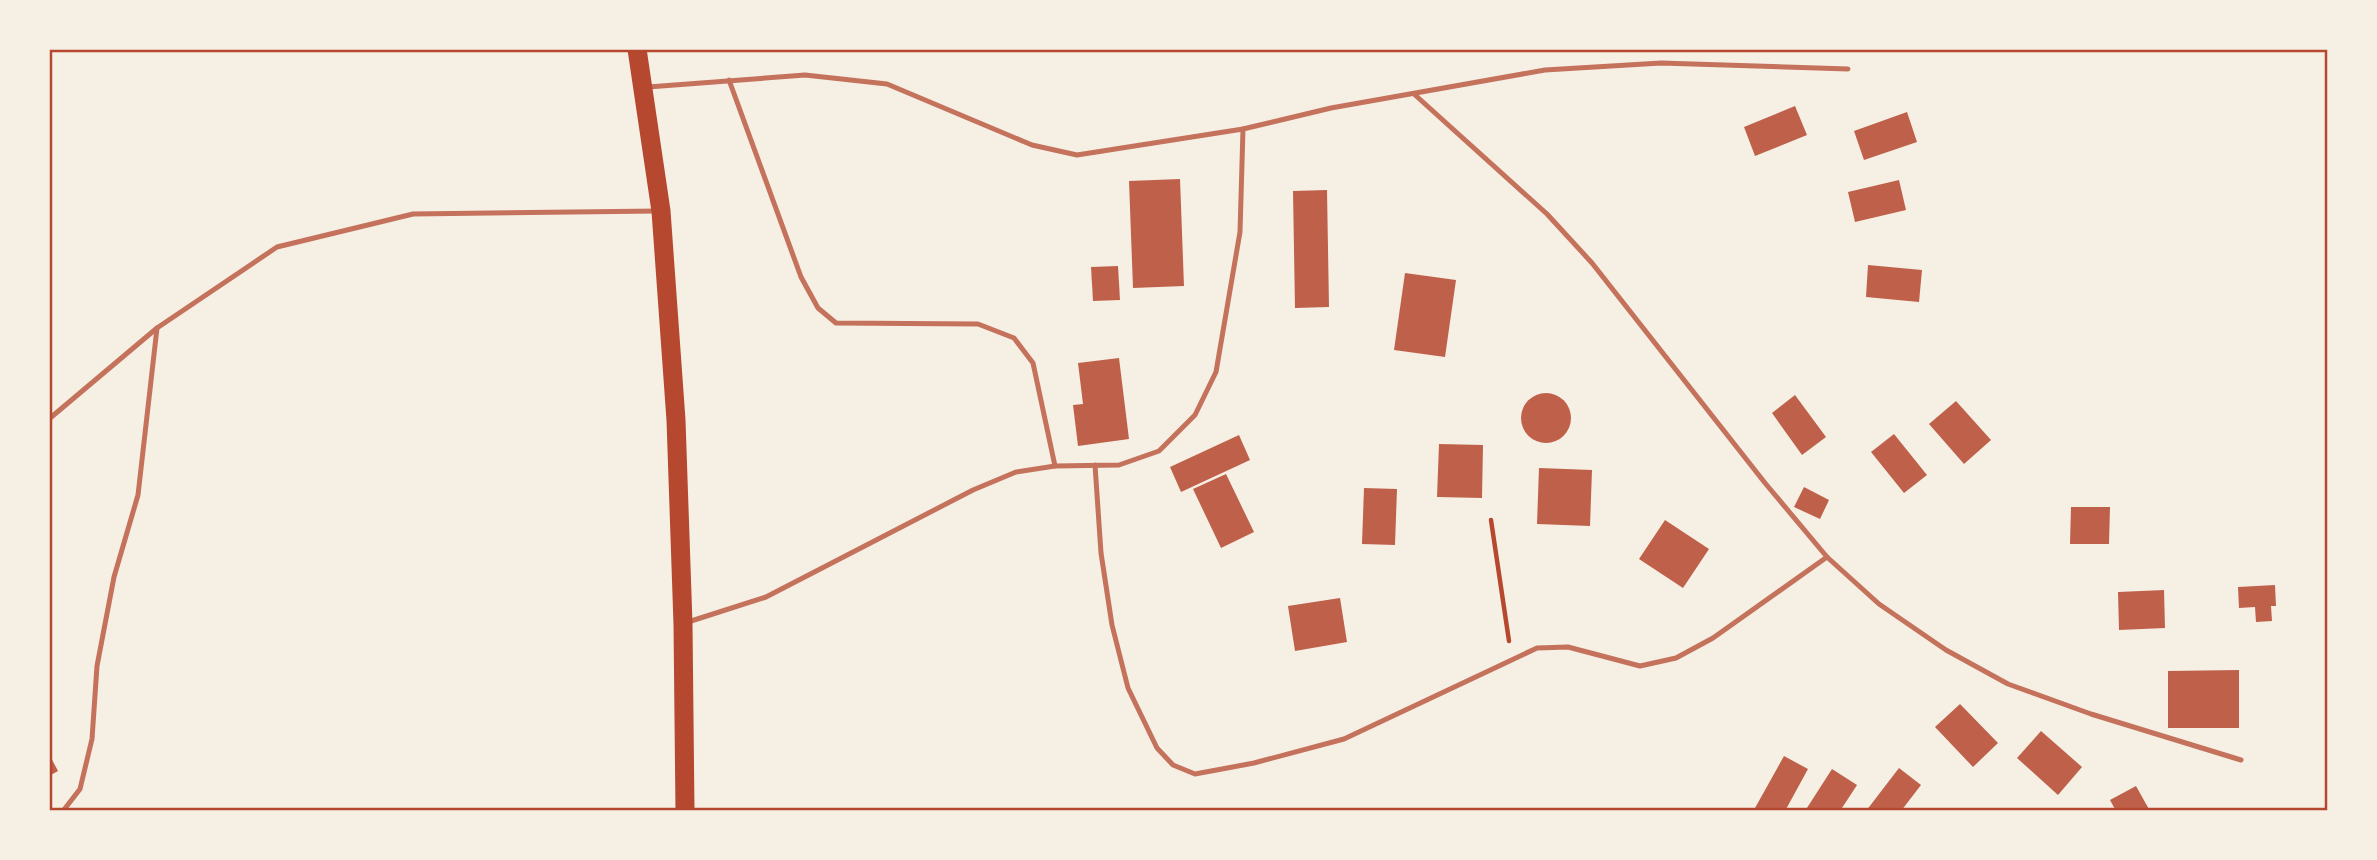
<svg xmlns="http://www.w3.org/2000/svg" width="2377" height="860" viewBox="0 0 2377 860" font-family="'Playfair Display',serif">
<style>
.building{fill:#bf614a}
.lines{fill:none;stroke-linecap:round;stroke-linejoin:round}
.path{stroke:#b5482f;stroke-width:4.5}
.service{stroke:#c5725c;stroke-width:5}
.trunk{stroke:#b5482f;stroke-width:19}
.neatline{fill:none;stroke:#b5482f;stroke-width:2.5}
</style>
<rect width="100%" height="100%" fill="#f6efe4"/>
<g class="building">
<path d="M 1795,106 L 1807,135 L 1755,156 L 1744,127 Z"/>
<path d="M 1907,112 L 1917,142 L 1864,160 L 1854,131 Z"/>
<path d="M 1180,179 L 1184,286 L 1133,288 L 1129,181 Z"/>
<path d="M 1899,180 L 1906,210 L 1855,222 L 1848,192 Z"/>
<path d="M 1327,190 L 1329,307 L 1295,308 L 1293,191 Z"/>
<path d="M 1868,265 L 1922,270 L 1919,302 L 1866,297 Z"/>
<path d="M 1118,266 L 1120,300 L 1093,301 L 1091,267 Z"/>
<path d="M 1405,273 L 1456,280 L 1445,357 L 1394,350 Z"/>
<path d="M 1119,358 L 1129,439 L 1078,446 L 1073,405 L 1083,404 L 1078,363 Z"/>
<circle cx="1546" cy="418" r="25"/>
<path d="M 1795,395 L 1826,437 L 1802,455 L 1772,413 Z"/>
<path d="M 1956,401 L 1991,440 L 1964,464 L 1929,424 Z"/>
<path d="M 1894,434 L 1927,475 L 1904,493 L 1871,452 Z"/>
<path d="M 1239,435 L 1250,460 L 1181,492 L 1170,467 Z"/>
<path d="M 1439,444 L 1483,445 L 1482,498 L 1437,497 Z"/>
<path d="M 1539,468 L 1592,470 L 1590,526 L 1537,524 Z"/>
<path d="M 1226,474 L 1254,532 L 1221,548 L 1193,489 Z"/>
<path d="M 1804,487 L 1829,500 L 1820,519 L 1794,507 Z"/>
<path d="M 1364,488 L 1397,489 L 1395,545 L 1362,544 Z"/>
<path d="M 2071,507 L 2110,507 L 2109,544 L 2070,544 Z"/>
<path d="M 1665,520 L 1709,549 L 1683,588 L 1639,559 Z"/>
<path d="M 2275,585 L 2276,606 L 2271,606 L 2272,621 L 2256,622 L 2255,607 L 2239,608 L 2238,587 Z"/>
<path d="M 2164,590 L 2165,628 L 2119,630 L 2118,592 Z"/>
<path d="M 1340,598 L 1347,642 L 1295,651 L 1288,606 Z"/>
<path d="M 2239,670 L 2239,728 L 2168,728 L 2168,671 Z"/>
<path d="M 1960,704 L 1998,743 L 1973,767 L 1935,727 Z"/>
<path d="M 2041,731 L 2082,767 L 2058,795 L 2017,758 Z"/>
<path d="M 49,754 L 58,771 L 49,776 Z"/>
<path d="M 1784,756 L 1808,769 L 1785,811 L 1760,811 L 1755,808 Z"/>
<path d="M 1899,768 L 1921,785 L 1901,811 L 1866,811 Z"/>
<path d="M 1832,769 L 1857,785 L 1840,811 L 1805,811 Z"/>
<path d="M 2136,786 L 2150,811 L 2116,811 L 2110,800 Z"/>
</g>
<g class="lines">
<path class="path" d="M 1491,520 L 1509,641"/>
<g class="service">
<path d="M 729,80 L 801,277 L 818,308 L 836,323 L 978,324 L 1014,338 L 1033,363 L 1055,466"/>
<path d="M 648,87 L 805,75 L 887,84 L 1032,145 L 1077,155 L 1243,129 L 1331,108 L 1545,70 L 1661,63 L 1848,69"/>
<path d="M 1414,94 L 1547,214 L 1592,263 L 1765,483 L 1827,557 L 1879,604 L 1946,650 L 2008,684 L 2091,714 L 2241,760"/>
<path d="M 49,419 L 157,328 L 277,247 L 413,214 L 658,211"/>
<path d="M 1095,465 L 1101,553 L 1112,625 L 1128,688 L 1157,748 L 1173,765 L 1195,774 L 1254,763 L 1344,739 L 1537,648 L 1568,647 L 1640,666 L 1676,658 L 1713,638 L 1827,557"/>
<path d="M 688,622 L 766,597 L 973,490 L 1016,472 L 1055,466 L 1119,465 L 1159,451 L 1195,415 L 1216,372 L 1240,232 L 1243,129"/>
<path d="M 63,811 L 80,789 L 92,739 L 97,666 L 114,577 L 138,495 L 157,328"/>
</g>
<path class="trunk" d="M 637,49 L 661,211 L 676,420 L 683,624 L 685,811"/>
</g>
<rect width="2377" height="860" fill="none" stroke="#f6efe4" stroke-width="102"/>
<rect x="51" y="51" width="2275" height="758" class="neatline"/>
</svg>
